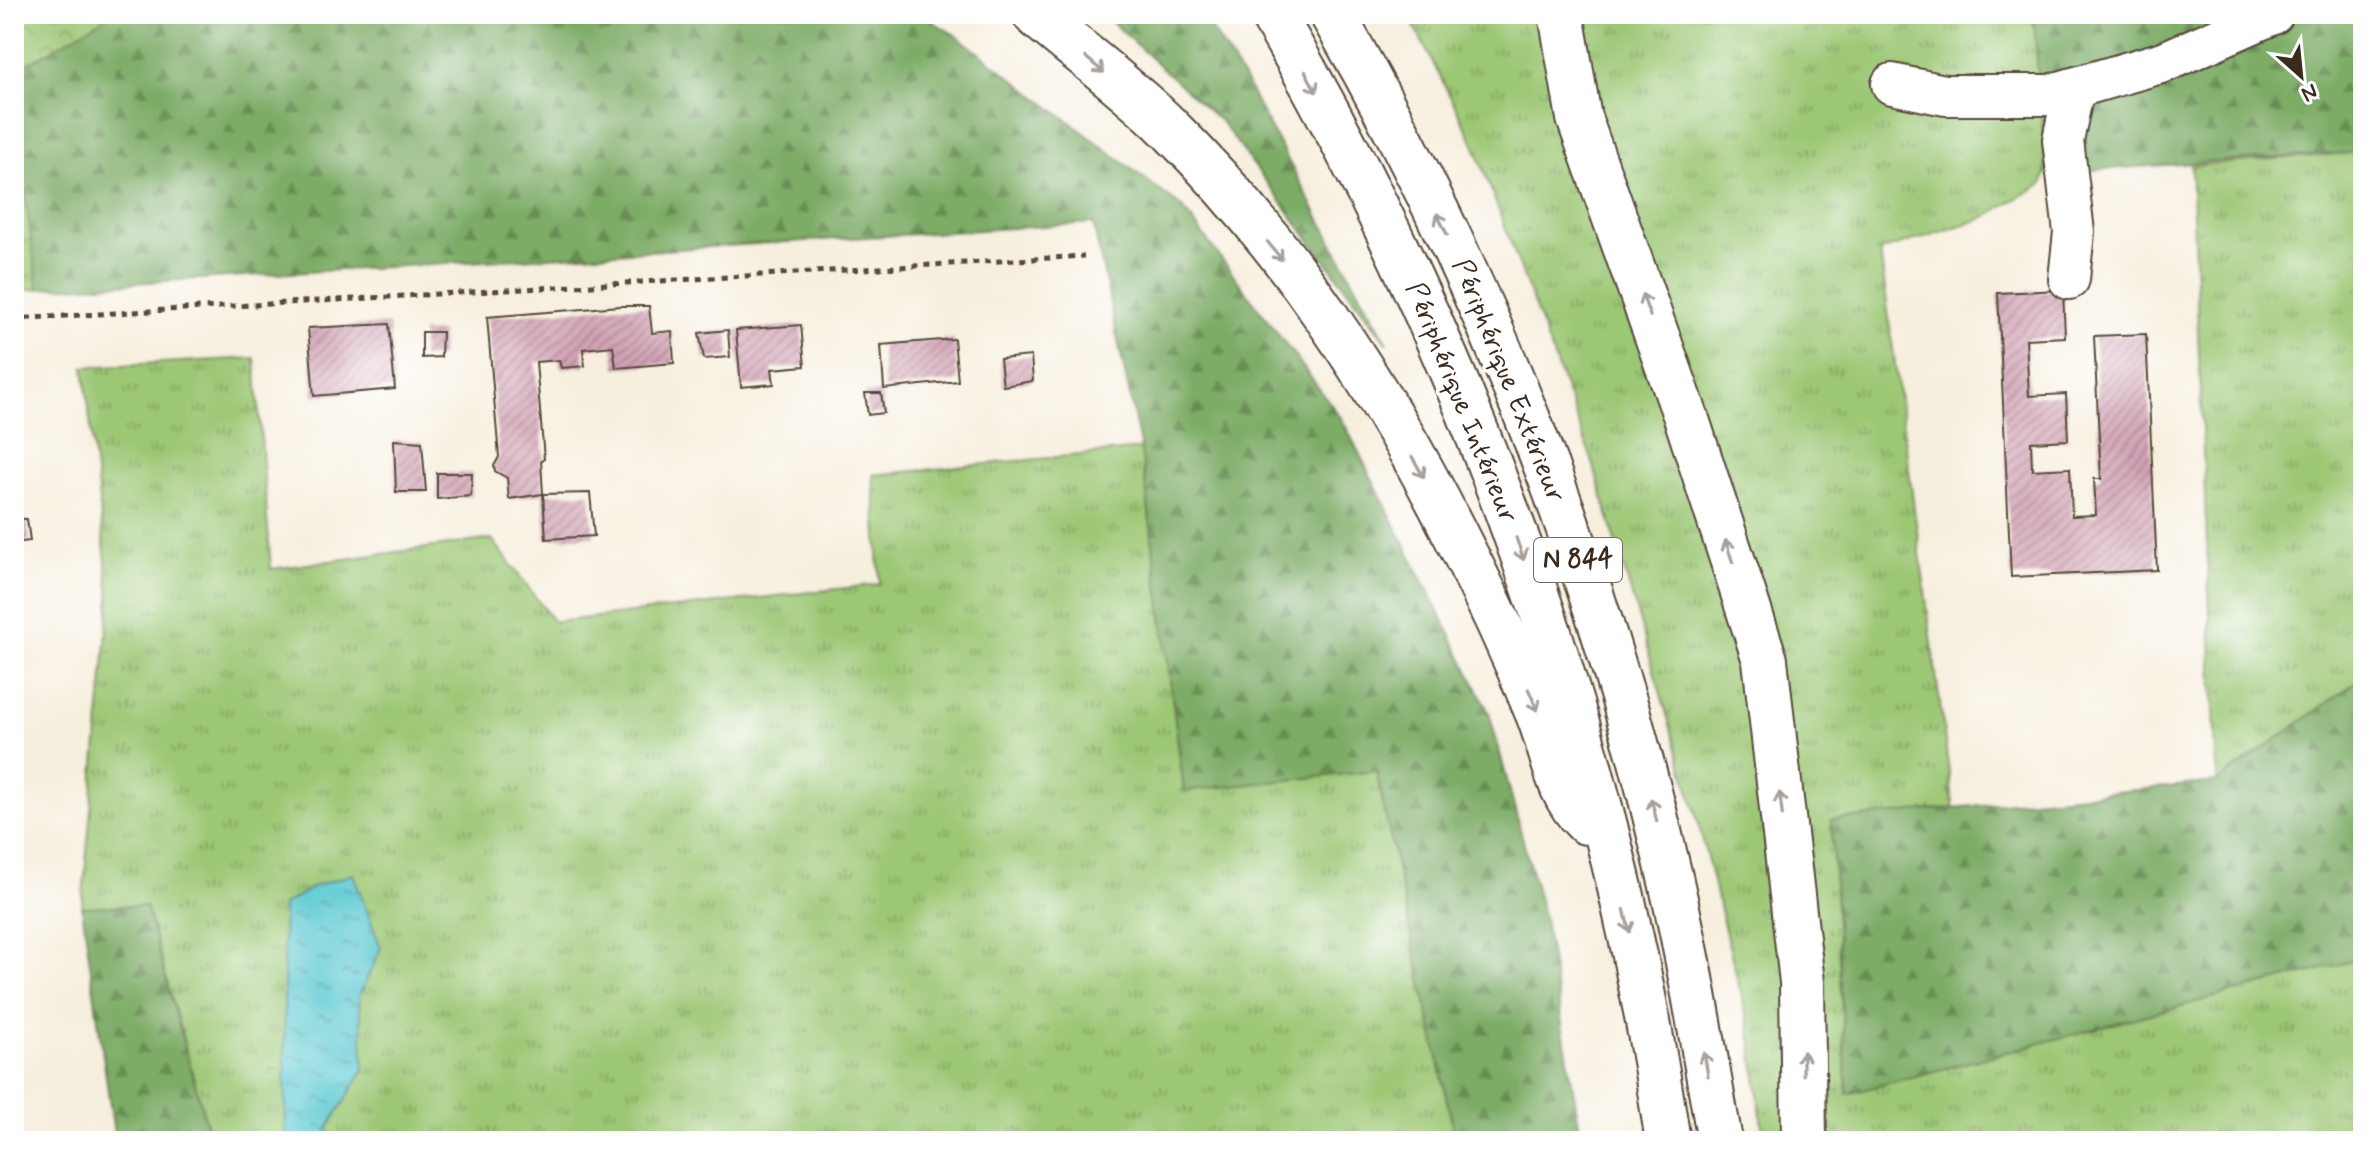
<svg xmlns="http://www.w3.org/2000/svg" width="2377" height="1155" viewBox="0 0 2377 1155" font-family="Mynerve,sans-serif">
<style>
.grass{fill:url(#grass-tufts);stroke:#6c784a;stroke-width:2}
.forest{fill:url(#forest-firs);stroke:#5c6b42;stroke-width:2}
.park{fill:url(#park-crowns);stroke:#6c784a;stroke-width:2}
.water{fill:url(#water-ripples);stroke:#4c7a78;stroke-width:2}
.building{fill:url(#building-hatch)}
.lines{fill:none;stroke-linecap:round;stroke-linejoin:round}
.minor-casing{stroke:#57483b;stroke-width:44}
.highway-casing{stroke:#57483b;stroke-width:48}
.path{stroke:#57483b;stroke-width:5;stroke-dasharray:6 6;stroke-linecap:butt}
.minor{stroke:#fff;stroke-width:40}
.highway{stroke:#fff;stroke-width:44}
.oneway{stroke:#a79f9a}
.labels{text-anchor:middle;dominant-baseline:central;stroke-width:7;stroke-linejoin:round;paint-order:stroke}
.shield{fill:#fff;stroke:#766a62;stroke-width:2}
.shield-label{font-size:26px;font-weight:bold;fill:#3b2a1e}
.street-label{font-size:28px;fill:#3b2a1e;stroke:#fff}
</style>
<defs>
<pattern id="grass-tufts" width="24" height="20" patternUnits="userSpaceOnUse" patternTransform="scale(2)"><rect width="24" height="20" fill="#9cc775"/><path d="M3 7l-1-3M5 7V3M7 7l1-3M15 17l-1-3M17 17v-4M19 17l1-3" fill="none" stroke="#80a25f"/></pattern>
<pattern id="forest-firs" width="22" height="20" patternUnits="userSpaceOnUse" patternTransform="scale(2)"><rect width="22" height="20" fill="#7dac66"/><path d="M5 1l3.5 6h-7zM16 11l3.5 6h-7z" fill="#688c53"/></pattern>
<pattern id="park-crowns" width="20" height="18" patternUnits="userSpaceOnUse" patternTransform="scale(2)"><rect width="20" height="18" fill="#9cc775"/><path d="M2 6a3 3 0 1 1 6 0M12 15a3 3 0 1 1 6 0" fill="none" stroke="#80a25f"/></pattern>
<pattern id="water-ripples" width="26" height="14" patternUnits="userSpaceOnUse" patternTransform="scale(2)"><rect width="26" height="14" fill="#5dcad2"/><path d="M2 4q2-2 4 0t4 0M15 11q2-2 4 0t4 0" fill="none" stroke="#4ea4aa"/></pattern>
<pattern id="building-hatch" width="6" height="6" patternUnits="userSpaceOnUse" patternTransform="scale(2)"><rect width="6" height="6" fill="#d1a2b4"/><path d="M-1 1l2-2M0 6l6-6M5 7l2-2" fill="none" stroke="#ab8492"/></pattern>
</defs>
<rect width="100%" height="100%" fill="#fff"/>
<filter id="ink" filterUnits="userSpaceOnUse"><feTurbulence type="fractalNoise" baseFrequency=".0125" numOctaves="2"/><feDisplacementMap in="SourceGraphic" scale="16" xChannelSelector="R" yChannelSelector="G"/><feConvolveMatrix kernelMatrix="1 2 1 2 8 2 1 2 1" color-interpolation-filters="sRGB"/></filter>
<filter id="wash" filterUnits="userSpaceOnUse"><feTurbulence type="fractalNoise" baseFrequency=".006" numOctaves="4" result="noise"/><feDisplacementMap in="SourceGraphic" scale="32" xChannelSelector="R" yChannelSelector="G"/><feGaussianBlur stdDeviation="1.8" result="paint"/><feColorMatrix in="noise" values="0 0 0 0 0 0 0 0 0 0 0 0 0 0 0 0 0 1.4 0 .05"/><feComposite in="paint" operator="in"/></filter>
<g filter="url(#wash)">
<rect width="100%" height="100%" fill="#f7efde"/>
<g class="grass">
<path d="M 1408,14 L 2013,14 L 2034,22 L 2046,173 L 2042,184 L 1981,219 L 1880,251 L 1954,810 L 1831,820 L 1847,1094 L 2363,958 L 2363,1141 L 1764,1141 L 1750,1030 L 1694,806 L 1591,457 L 1472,139 Z"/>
<path d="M 2363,152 L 2363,677 L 2217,782 L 2191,166 Z"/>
<path d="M 255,358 L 271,569 L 492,539 L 554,622 L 880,584 L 873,475 L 1141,449 L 1184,790 L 1376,771 L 1456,1141 L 211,1141 L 146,906 L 82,907 L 110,598 L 84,367 Z"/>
</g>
<g class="forest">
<path d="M 111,14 L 920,14 L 957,36 L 1183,208 L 1342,419 L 1489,712 L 1545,923 L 1582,1141 L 1456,1141 L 1376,771 L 1184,791 L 1141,449 L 1093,223 L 38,289 L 14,118 L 14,72 Z"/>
<path d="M 1103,14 L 1202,14 L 1243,78 L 1388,344 L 1222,123 Z"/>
<path d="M 2013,14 L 2363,14 L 2363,152 L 2046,173 L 2034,22 Z"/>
<path d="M 2363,677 L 2363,958 L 1847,1094 L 1831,820 L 2217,782 Z"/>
<path d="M 146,906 L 211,1141 L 115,1141 L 82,907 Z"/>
</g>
<g class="park">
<path d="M 14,14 L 111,14 L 14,72 Z"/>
<path d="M 14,118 L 38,289 L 14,291 Z"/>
</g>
<path class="water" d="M 353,874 L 381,948 L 359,996 L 364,1069 L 327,1130 L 335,1141 L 286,1141 L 283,905 L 315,886 Z"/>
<g id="blocks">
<g class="building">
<path d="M 2063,290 L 2065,337 L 2026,339 L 2029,396 L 2066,394 L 2068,440 L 2031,442 L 2032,470 L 2070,468 L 2072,516 L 2096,515 L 2094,479 L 2101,479 L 2094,336 L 2146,334 L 2157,570 L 2011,577 L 1998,293 Z"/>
<path d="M 620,306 L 649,306 L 652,333 L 672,331 L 674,363 L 616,368 L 613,346 L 583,349 L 585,366 L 561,368 L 559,360 L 536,362 L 544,459 L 541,461 L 543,494 L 509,499 L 507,478 L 495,471 L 494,466 L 499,457 L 487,317 Z"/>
<path d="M 389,324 L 395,389 L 314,396 L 308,328 Z"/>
<path d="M 801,325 L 805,366 L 772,369 L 774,384 L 741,387 L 736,330 Z"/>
<path d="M 728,330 L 730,357 L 704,359 L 699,333 Z"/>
<path d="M 422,332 L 442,332 L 441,357 L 422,358 Z"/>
<path d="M 954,339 L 958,381 L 884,389 L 881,345 Z"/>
<path d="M 1031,356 L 1033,381 L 1003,386 L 1000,359 Z"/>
<path d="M 865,393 L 881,393 L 884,413 L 868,415 Z"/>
<path d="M 394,440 L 422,442 L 426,492 L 396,492 Z"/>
<path d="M 437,473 L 472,473 L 471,496 L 437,499 Z"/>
<path d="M 590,493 L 594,536 L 546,539 L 543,494 Z"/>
<path d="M 14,519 L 27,519 L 30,541 L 14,543 Z"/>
</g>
</g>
</g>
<g filter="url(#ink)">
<use href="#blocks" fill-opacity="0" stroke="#57483b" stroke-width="2"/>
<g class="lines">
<defs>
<g id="minor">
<path d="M 1892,84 L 1945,95 L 2049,95 L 2164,62 L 2273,14"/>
<path d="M 2069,279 L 2074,232 L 2063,140 L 2074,88"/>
</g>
<g id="highway">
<path d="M 1035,14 C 1079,52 1128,87 1169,128 C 1285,242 1381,387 1454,532 C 1485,592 1513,652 1538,714 C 1554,753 1555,791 1586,822"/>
<path d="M 1272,14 C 1474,358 1610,746 1668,1141"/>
<path d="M 1332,14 C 1483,274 1596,563 1665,856 C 1688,950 1703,1046 1720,1141"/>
<path d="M 1561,14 L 1579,118 L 1687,420 L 1765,660 L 1802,982 L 1804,1141"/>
</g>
</defs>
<use href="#minor" class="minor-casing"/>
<use href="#highway" class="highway-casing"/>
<path class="path" d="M 14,319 L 1084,256"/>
<use href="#minor" class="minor"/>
<use href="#highway" class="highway"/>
</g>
<defs><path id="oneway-shaft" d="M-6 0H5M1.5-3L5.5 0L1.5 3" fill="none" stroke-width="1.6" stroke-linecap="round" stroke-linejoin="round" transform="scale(2)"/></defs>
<g class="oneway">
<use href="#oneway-shaft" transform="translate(1095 65) rotate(40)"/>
<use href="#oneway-shaft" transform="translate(1311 82) rotate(62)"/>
<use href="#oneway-shaft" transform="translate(1442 224) rotate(-116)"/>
<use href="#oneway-shaft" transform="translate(1275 251) rotate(51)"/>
<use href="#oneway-shaft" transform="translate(1646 305) rotate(-110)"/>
<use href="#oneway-shaft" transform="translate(1418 467) rotate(60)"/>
<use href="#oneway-shaft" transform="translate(1520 549) rotate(71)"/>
<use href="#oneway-shaft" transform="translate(1729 551) rotate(-108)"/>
<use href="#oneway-shaft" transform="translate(1533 700) rotate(67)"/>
<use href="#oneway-shaft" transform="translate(1781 804) rotate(-97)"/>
<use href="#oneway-shaft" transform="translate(1654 810) rotate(-104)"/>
<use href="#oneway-shaft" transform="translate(1627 921) rotate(77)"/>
<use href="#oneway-shaft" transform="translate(1803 1063) rotate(-91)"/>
<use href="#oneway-shaft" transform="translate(1706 1064) rotate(-100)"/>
</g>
</g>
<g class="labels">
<rect class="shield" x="1534" y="538" width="88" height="44" rx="6"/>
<g class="shield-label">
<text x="1578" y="560">N 844</text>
</g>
<g class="street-label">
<text transform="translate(1508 381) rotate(68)">Périphérique Extérieur</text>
<text transform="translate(1461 403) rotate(68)">Périphérique Intérieur</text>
</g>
</g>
<rect width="2377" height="1155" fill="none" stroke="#fff" stroke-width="48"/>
<g transform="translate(2301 76) rotate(153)" stroke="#ffffff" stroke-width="6" paint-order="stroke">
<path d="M0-6L14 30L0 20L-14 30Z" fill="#3b2a1e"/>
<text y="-12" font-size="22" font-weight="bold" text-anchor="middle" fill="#3b2a1e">N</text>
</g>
</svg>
